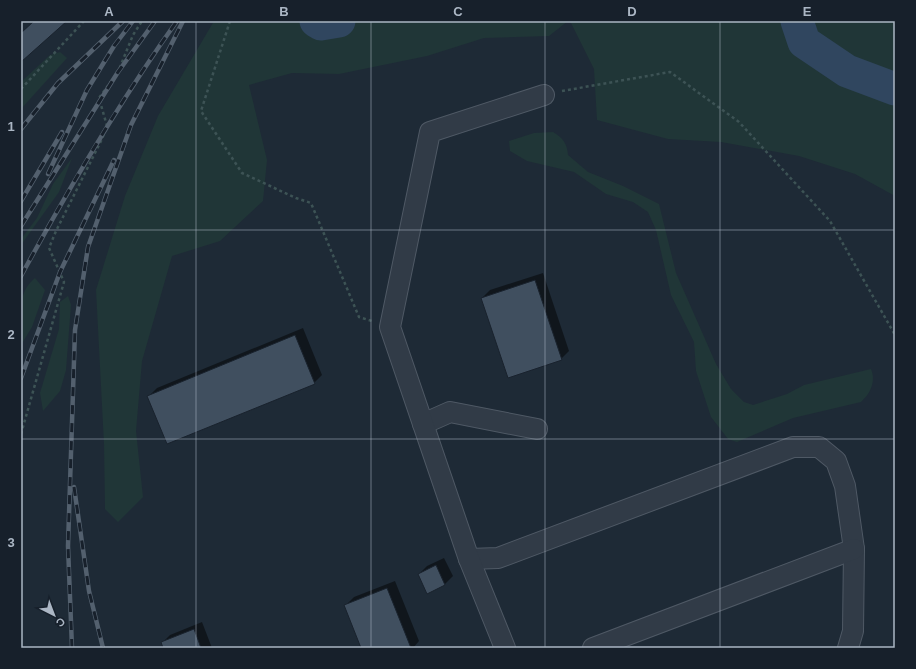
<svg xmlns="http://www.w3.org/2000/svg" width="916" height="669" viewBox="0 0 916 669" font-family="Helvetica,sans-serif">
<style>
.green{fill:#203637}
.shadow{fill:#0007}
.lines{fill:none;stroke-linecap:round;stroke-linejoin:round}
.river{stroke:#30465f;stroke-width:33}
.building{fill:#404f5f;stroke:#19222d}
.minor-casing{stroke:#4f5965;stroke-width:22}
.path{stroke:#3d5355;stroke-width:2.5;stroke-dasharray:3 3;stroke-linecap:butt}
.minor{stroke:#313b47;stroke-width:20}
.rail-casing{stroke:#53606e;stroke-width:4.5}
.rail{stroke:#17202b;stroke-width:3;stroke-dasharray:9;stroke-linecap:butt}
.grid{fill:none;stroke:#abb6c4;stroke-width:1;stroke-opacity:0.55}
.neatline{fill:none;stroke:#abb6c4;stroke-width:1.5}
.grid-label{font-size:13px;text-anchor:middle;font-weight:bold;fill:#abb6c4}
</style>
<rect width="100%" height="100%" fill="#1e2a36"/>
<g class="green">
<path d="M 214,21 L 568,21 L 549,36 L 484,38 L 427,56 L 339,74 L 292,73 L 249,85 L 267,160 L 263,201 L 220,241 L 172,256 L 142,361 L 136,431 L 143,497 L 118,522 L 105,509 L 104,444 L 96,290 L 125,196 L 158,116 Z"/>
<path d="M 570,21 L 895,21 L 895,196 L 855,174 L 799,156 L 721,142 L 668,139 L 597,120 L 594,69 Z"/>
<path d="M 60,52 L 67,58 L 21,109 L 21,82 L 50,55 Z"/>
<path d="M 553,132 C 563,138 567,143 568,155 L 588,172 L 623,186 L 659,204 L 676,273 L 716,364 L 731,389 L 744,402 L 753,405 L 787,394 L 804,385 L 871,369 C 876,381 871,393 861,402 L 793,418 L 737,442 L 728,439 L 711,417 L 696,371 L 694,342 L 671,295 L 656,230 L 648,212 L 633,202 L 606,194 L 574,172 L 527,161 L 510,151 L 509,141 L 534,133 Z"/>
<path d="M 72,158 L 59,192 L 21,245 L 21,239 L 37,218 L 53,184 Z"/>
<path d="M 35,278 L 45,290 L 32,327 L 21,345 C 21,321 15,294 35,278 Z"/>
<path d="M 68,296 L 71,305 L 66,370 L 60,391 L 43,411 L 40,393 L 59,329 L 60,302 Z"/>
</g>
<g class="shadow">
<path d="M 543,273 L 569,351 L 561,359 L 482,298 L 490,290 Z"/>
<path d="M 303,328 L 322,375 L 314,383 L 149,396 L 157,388 Z"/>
<path d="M 444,558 L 453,576 L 445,584 L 419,574 L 427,566 Z"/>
<path d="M 395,581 L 419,641 L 413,648 L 362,648 L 346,605 L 354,597 Z"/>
<path d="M 202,622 L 212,648 L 164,648 L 162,643 L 170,635 Z"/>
</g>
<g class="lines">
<g class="river">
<path d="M 316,21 L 321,24 L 339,21"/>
<path d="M 797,21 L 804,42 L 847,71 L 895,89"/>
</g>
</g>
<g class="building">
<path d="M 34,21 L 67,21 L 21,62 L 21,33 Z"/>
<path d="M 535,280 L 562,360 L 508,378 L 481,298 Z"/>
<path d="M 295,335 L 315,384 L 167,444 L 147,396 Z"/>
<path d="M 436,565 L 445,585 L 427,594 L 418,574 Z"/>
<path d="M 387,588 L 411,648 L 361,648 L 344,605 Z"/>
<path d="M 194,629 L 201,648 L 163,648 L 161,642 Z"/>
</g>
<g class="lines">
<defs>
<g id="minor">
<path d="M 423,424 L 450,412 L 537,429"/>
<path d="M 469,559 L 498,558 L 793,447 L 819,447 L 836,461 L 845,486 L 854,549 L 853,631 L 848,648"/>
<path d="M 505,648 L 469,559 L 390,327 L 430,132 L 544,95"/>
<path d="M 593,648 L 854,549"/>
</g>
</defs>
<use href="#minor" class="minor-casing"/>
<g class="path">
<path d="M 230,21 L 201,111 L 242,173 L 296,198 L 311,203 L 359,317 L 372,321"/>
<path d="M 21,89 L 84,21"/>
<path d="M 562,91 L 670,72 L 739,122 L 830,221 L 895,335"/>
<path d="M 21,434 L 64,282 L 49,248 L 56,231 L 102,139 L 107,126 L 99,98 L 118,72 L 133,35 L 142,21"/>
</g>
<use href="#minor" class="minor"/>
<defs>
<g id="rail">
<path d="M 21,129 L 58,83 L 123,21"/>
<path d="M 48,174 L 87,90 L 114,46 L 133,21"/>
<path d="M 21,201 L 62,132"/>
<path d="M 21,226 L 118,72 L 155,21"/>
<path d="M 21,276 C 69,188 119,102 177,21"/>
<path d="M 21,378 L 60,272 L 114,160"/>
<path d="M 74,487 L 89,591 L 103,648"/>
<path d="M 72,648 L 68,546 L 75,330 L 88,247 L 131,125 L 183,21"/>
</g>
</defs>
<use href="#rail" class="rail-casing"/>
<use href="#rail" class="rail"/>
</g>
<path class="grid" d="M 196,21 L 196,648M 371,21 L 371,648M 545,21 L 545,648M 720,21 L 720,648M 21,230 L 895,230M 21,439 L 895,439"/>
<rect width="916" height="669" fill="none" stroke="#17202b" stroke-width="44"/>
<g transform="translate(54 615) rotate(138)" stroke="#17202b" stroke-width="3" paint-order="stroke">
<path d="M0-3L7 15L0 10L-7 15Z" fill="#abb6c4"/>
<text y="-6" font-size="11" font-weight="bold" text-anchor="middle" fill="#abb6c4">С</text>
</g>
<rect x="22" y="22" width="872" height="625" class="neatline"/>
<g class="grid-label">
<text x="109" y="16">A</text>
<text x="284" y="16">B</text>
<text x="458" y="16">C</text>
<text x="632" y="16">D</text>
<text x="807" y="16">E</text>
<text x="11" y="131">1</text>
<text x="11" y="339">2</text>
<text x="11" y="547">3</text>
</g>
</svg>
